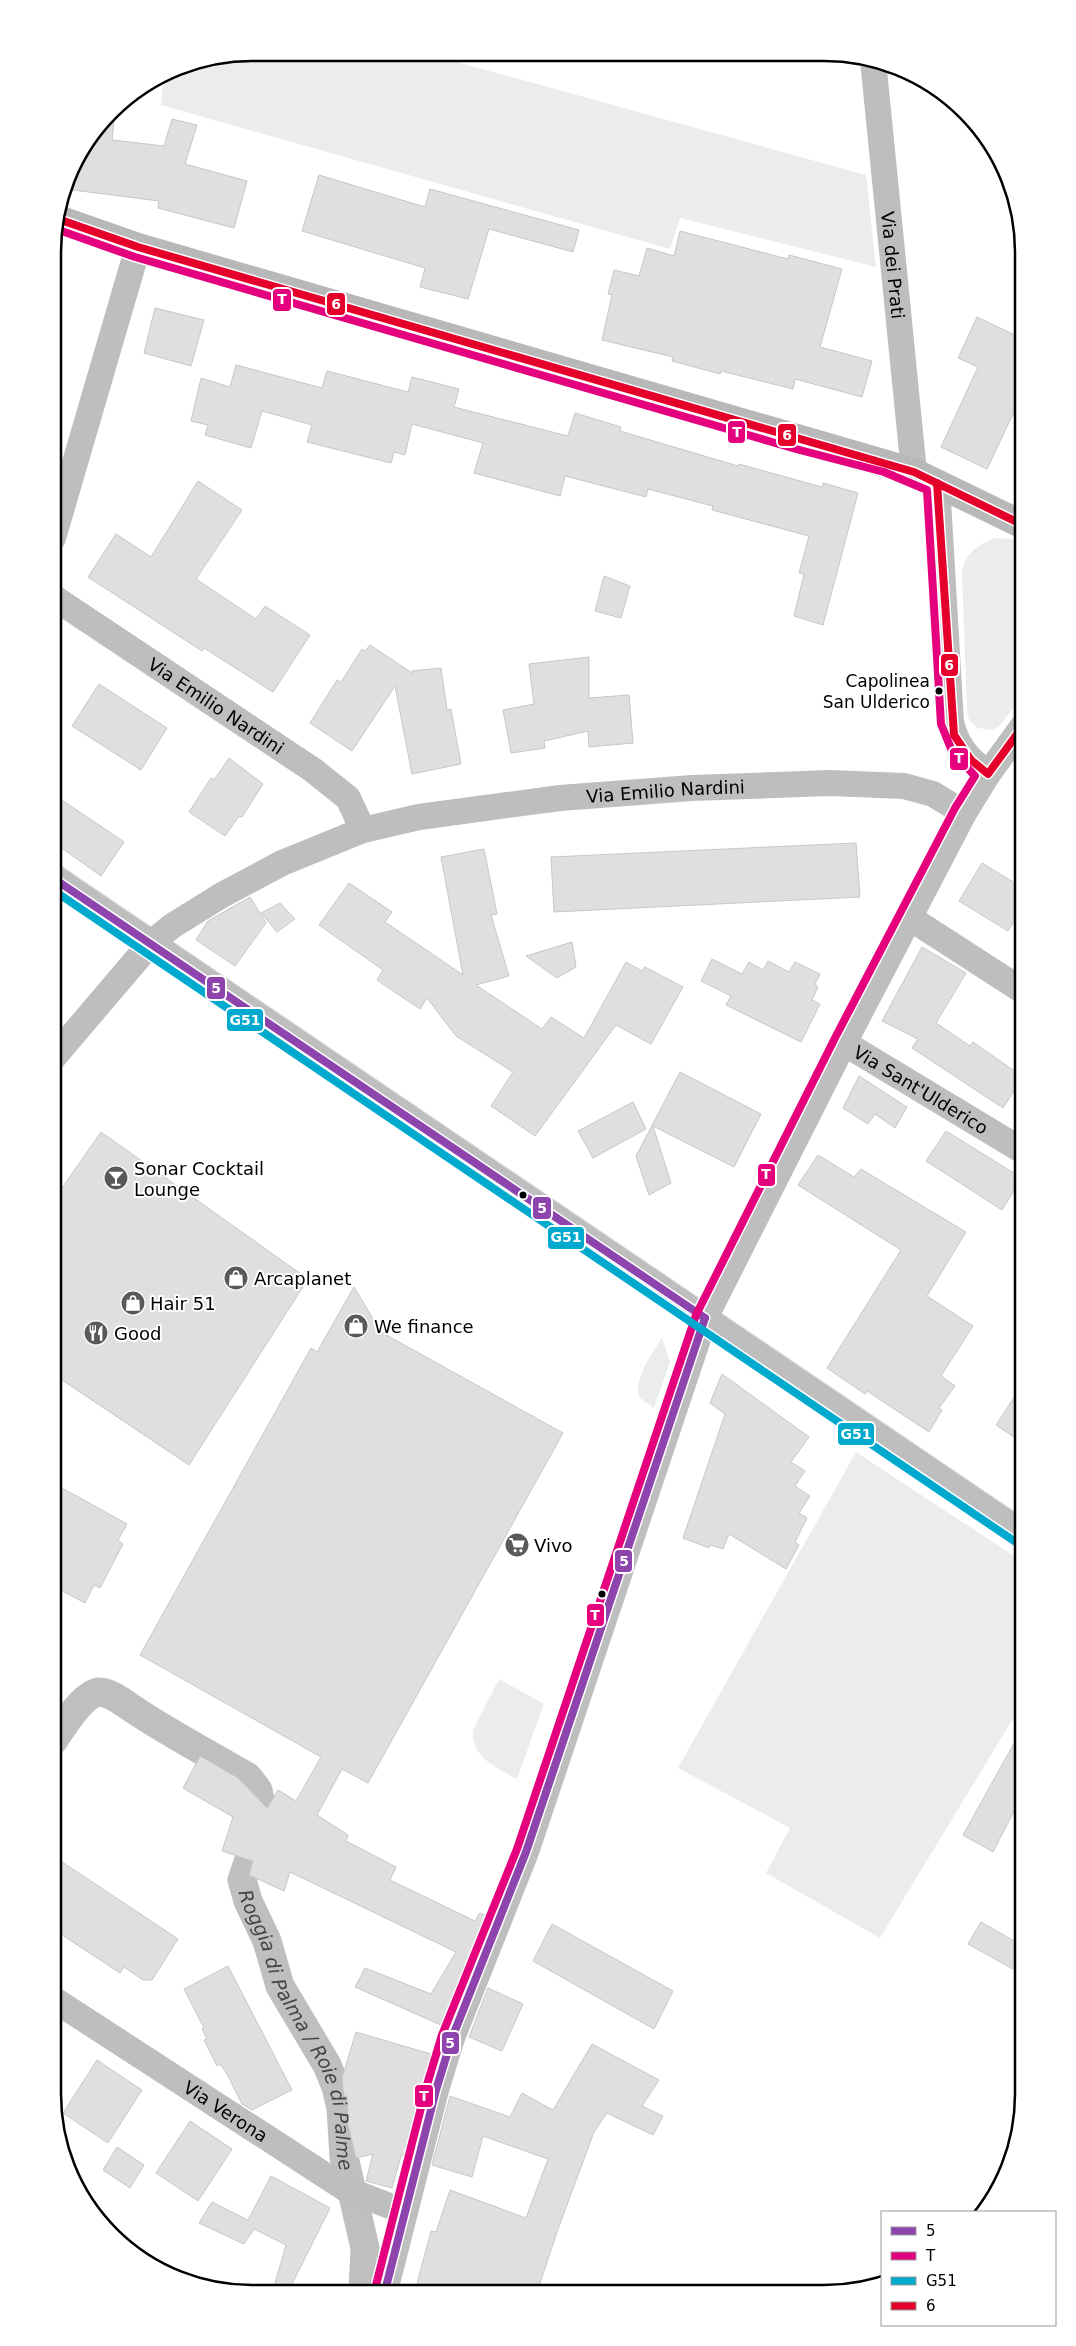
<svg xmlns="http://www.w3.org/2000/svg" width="1076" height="2346" viewBox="0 0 1076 2346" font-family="'DejaVu Sans',sans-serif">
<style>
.green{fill:#ececec}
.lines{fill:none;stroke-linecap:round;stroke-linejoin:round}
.canal{stroke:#bfbfbf;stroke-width:29}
.building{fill:#dfdfdf;stroke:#c7c7c7}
.primary-casing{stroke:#dbdbdb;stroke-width:30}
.street{stroke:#bebebe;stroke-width:26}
.secondary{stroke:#b8b8b8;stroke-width:28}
.primary{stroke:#bebebe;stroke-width:28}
.bus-1-casing{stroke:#fff;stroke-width:11}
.bus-2-casing{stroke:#fff;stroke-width:11}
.bus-3-casing{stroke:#fff;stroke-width:11}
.bus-4-casing{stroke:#fff;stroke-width:11}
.bus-1{stroke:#8e44ad;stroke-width:8}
.bus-2{stroke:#e5007d;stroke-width:8}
.bus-3{stroke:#00a9ce;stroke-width:8}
.bus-4{stroke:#e4002b;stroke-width:8}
.bus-dot{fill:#000;stroke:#fff;stroke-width:2}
.labels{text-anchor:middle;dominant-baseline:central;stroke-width:4;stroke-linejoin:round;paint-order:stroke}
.bus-label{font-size:17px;fill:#000;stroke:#fff;text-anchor:end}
.street-label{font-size:18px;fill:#000;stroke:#fff}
.poi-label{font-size:18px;fill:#000;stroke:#fff;text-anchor:start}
.water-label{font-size:19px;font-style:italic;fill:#444;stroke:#fff}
.rim{fill:none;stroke:#000;stroke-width:2.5}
.line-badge{stroke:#fff;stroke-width:2}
.badge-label{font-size:14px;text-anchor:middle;font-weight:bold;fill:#fff}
</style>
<rect width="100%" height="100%" fill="#fff"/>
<g class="green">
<path d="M 252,53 L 428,54 L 866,175 L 876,267 L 680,218 L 670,249 L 161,105 L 164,75 L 176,68 Z"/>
<path d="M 995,538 L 1011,539 L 1023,545 L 1023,696 L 1000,725 L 992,730 L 978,728 L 969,720 L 967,711 L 962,572 C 965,553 978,545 995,538 Z"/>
<path d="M 662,1338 L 670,1362 L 654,1408 L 640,1398 C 631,1383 653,1351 662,1338 Z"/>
<path d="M 856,1452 L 1023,1562 L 1023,1702 L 880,1938 L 766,1873 L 790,1828 L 678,1768 Z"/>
<path d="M 499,1679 L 544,1704 L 517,1779 C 497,1768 470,1757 473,1730 Z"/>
</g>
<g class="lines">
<path class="canal" id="s1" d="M 53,1741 C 61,1729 83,1694 99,1692 C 110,1692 124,1703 133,1709 C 170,1734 209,1754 248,1777 L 258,1790 L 262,1810 L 256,1839 L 242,1880 L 248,1901 L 267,1941 L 280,1986 L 327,2065 L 336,2087 L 341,2108 L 344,2157 L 365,2248 L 363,2291"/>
</g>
<g class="building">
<path d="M 115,109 L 112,140 L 164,146 L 172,119 L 197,125 L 185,164 L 247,181 L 234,228 L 158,208 L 159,201 L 73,190 L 74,162 Z"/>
<path d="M 319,175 L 425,207 L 430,189 L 579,230 L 573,252 L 489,229 L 468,299 L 420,287 L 425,268 L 302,231 Z"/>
<path d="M 680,231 L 788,259 L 789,255 L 842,269 L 820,347 L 872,361 L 862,397 L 795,379 L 793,389 L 721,371 L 720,374 L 672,361 L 673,357 L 602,340 L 612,295 L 608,294 L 614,270 L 639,276 L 647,248 L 674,256 Z"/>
<path d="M 155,308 L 204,320 L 191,366 L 144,353 Z"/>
<path d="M 977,317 L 1023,339 L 1023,393 L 987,469 L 941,447 L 978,367 L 958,358 Z"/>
<path d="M 236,365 L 322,388 L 327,371 L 408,392 L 412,377 L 459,389 L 454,407 L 568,436 L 575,413 L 621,427 L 620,431 L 738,466 L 739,464 L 822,487 L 823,483 L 858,493 L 823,625 L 794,616 L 804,574 L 799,573 L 809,536 L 712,510 L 713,506 L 648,489 L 646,497 L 565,476 L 560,496 L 474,473 L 483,443 L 412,424 L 405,455 L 394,452 L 391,463 L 307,442 L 312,425 L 262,411 L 251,448 L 205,435 L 208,425 L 191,421 L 201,378 L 230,387 Z"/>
<path d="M 198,481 L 242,510 L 196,579 L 256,619 L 265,606 L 310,635 L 273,692 L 204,648 L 202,651 L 88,577 L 116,534 L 151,557 Z"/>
<path d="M 604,576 L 630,586 L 621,618 L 595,611 Z"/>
<path d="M 370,645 L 412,673 L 412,671 L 441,668 L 447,710 L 451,709 L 461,764 L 412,774 L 395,686 L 352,751 L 310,723 L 337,680 L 341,682 L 362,649 L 365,651 Z"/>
<path d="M 589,657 L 589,698 L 629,695 L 633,743 L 589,747 L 588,731 L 544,741 L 545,748 L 511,753 L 503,710 L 534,704 L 529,664 Z"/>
<path d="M 99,684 L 167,728 L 141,770 L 72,726 Z"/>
<path d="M 229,758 L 263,784 L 242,817 L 239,816 L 225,836 L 189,812 L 211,778 L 214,780 Z"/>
<path d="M 53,794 L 124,842 L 101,876 L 53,842 Z"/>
<path d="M 856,843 L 860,897 L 554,912 L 551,857 Z"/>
<path d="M 484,849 L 497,914 L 491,915 L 509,976 L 476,985 L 542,1029 L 551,1017 L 584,1038 L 626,962 L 642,971 L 645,967 L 683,987 L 651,1044 L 616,1025 L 535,1136 L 491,1106 L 513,1072 L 456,1036 L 427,998 L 420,1009 L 377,980 L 383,970 L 319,925 L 349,883 L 392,912 L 385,922 L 463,975 L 441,857 Z"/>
<path d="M 982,863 L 1023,888 L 1023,907 L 1008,931 L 959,901 Z"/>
<path d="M 250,897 L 266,923 L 235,966 L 196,940 L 208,921 Z"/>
<path d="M 280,903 L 295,919 L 277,932 L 261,913 Z"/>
<path d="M 572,942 L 576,967 L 557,978 L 526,956 Z"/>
<path d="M 922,947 L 966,973 L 936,1023 L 970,1046 L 973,1042 L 1023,1077 L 1003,1108 L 912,1048 L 918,1039 L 882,1021 Z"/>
<path d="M 712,959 L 742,974 L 749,962 L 763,970 L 768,961 L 789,972 L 795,962 L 820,974 L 815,984 L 818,987 L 812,1000 L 820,1004 L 801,1042 L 726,1005 L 731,996 L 701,981 Z"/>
<path d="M 680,1072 L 761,1114 L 734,1167 L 653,1126 L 671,1183 L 649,1195 L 636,1156 Z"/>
<path d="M 859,1076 L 907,1107 L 895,1128 L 875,1114 L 868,1124 L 843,1108 Z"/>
<path d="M 633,1102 L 646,1129 L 593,1158 L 578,1131 Z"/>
<path d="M 946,1131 L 1022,1178 L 1002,1210 L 926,1161 Z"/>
<path d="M 101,1132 L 308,1279 L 189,1465 L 53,1374 L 53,1201 Z"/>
<path d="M 818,1155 L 854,1177 L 861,1169 L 966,1232 L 927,1296 L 973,1326 L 941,1376 L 955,1386 L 939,1408 L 942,1410 L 929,1432 L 867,1391 L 865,1394 L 827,1368 L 901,1250 L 798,1185 Z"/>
<path d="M 354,1287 L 381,1332 L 563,1433 L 368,1783 L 342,1769 L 317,1815 L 348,1835 L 346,1841 L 396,1867 L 390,1880 L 475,1921 L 480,1913 L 485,1915 L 441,2025 L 355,1987 L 365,1968 L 431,1994 L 456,1952 L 290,1872 L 284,1891 L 249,1875 L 253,1861 L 222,1851 L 233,1817 L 183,1788 L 200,1756 L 238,1778 L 267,1808 L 278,1790 L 296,1801 L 321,1757 L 140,1655 L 311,1348 L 317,1352 Z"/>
<path d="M 722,1374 L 809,1437 L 791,1462 L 805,1471 L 795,1486 L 810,1496 L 799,1513 L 807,1518 L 795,1542 L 799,1545 L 786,1569 L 729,1534 L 723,1549 L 710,1545 L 709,1548 L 683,1538 L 725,1414 L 710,1403 Z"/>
<path d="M 1023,1384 L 1023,1443 L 996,1425 Z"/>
<path d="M 53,1483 L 127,1524 L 118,1540 L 123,1544 L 100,1588 L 94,1585 L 85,1603 L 53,1586 Z"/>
<path d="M 1023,1727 L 1023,1794 L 993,1852 L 963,1835 Z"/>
<path d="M 53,1856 L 178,1939 L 152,1980 L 143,1980 L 124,1967 L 120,1973 L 53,1929 Z"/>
<path d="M 981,1922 L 1023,1946 L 1023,1952 L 1013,1969 L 968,1944 Z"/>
<path d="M 552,1924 L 673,1991 L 654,2029 L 533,1961 Z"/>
<path d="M 228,1966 L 292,2090 L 252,2110 L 242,2104 L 227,2074 L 220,2064 L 217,2066 L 204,2040 L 207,2039 L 202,2029 L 204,2028 L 184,1989 Z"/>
<path d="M 488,1988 L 523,2004 L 502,2051 L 469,2037 Z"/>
<path d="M 356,2032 L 431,2054 L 404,2156 L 401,2156 L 392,2188 L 366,2181 L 373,2154 L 356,2158 L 348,2124 L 347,2096 L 344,2096 L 342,2078 Z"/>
<path d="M 592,2044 L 659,2080 L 642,2106 L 663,2116 L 653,2135 L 607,2113 L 594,2132 L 558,2229 L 537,2292 L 415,2291 L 431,2231 L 436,2232 L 450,2190 L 526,2218 L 548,2159 L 483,2136 L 472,2177 L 432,2165 L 450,2096 L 510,2117 L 522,2093 L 553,2110 Z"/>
<path d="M 97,2060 L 142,2090 L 108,2143 L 63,2113 Z"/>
<path d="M 190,2121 L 232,2149 L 198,2201 L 156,2173 Z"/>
<path d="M 117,2147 L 144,2165 L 130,2188 L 103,2170 Z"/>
<path d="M 271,2176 L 330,2208 L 289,2290 L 273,2290 L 286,2245 L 254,2229 L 244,2244 L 199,2223 L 212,2202 L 248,2220 Z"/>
</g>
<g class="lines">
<defs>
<path id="primary" d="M 53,878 L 1023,1535"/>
</defs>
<use href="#primary" class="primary-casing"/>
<g class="street">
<path id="s2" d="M 873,60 L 914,472"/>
<path d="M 937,483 L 951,722 C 956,746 969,759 988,774"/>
<path d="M 53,538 L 138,247"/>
<path id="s3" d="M 53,597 L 313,770 L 348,798 L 363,830"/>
<path d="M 910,918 L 1023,991"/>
<path id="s4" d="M 844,1043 L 1023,1151"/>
<path id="s5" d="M 53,1058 L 150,944 L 172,926 L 222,895 L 282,863 L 363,830 L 419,817 L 560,798 L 692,788 L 830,783 L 904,786 L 933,794 L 964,813"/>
<path id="s6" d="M 53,1999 L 346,2189 L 405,2212"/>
<path d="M 385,2291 L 436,2090 L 452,2038 L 526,1852 L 705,1318 L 844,1043 L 964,813 L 988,774 L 1023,726"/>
</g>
<path class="secondary" d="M 58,219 L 138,247 L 914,472 L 1023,525"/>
<use href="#primary" class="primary"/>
<defs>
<g id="bus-1">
<path d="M 53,878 L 705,1318"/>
<path d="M 385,2291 L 436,2090 L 452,2038 L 526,1852 L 705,1318"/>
</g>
<path id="bus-2" d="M 56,229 L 135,257 L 796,449 L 884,472 L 927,490 L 941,724 L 952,751 L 975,776 L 955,808 L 835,1038 L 696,1315 L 517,1849 L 442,2035 L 426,2088 L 375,2289"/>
<path id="bus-3" d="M 53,890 L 1017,1543"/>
<g id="bus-4">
<path d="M 58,219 L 138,247 L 914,472 L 1023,525"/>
<path d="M 937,483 L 954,735 L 971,760 L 988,774 L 1023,726"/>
</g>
</defs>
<use href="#bus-1" class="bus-1-casing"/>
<use href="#bus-2" class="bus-2-casing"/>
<use href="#bus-3" class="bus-3-casing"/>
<use href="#bus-4" class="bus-4-casing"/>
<use href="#bus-1" class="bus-1"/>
<use href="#bus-2" class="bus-2"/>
<use href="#bus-3" class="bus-3"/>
<use href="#bus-4" class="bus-4"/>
</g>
<defs>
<symbol id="bar-disc" viewBox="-11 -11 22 22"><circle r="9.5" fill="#595959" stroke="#fff"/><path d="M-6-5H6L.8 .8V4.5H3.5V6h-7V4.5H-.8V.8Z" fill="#fff"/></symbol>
<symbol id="shop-disc" viewBox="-11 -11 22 22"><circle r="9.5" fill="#595959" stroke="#fff"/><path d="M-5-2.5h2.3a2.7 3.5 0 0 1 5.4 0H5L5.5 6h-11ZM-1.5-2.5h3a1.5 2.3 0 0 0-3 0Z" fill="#fff"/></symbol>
<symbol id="restaurant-disc" viewBox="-11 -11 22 22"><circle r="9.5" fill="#595959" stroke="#fff"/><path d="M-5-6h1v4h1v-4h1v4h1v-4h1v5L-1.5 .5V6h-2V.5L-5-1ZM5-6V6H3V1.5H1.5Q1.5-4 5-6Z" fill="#fff"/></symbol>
<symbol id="supermarket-disc" viewBox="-11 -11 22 22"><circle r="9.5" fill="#595959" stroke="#fff"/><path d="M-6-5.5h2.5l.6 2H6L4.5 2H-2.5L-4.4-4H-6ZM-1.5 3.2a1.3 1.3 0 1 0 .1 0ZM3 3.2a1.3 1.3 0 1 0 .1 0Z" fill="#fff"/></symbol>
</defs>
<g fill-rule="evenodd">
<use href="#bar-disc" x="102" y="1164" width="28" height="28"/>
<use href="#shop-disc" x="222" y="1264" width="28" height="28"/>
<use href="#shop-disc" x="119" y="1289" width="28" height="28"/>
<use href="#shop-disc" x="342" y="1312" width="28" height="28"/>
<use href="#restaurant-disc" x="82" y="1319" width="28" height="28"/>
<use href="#supermarket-disc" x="503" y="1531" width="28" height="28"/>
</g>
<g class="bus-dot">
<circle cx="939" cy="691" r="4.5"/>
<circle cx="523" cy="1195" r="4.5"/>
<circle cx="602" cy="1594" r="4.5"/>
</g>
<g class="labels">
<g class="bus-label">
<text x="930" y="681">Capolinea<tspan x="930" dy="21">San Ulderico</tspan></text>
</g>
<g class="street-label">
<text stroke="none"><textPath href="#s2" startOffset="206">Via dei Prati</textPath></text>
<text stroke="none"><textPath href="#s3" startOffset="196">Via Emilio Nardini</textPath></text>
<text stroke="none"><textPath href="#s5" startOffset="698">Via Emilio Nardini</textPath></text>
<text stroke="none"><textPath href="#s4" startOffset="90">Via Sant'Ulderico</textPath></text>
<text stroke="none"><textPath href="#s6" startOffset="206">Via Verona</textPath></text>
</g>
<g class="poi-label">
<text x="134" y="1168">Sonar Cocktail<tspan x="134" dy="21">Lounge</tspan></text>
<text x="254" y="1278">Arcaplanet</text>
<text x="150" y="1303">Hair 51</text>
<text x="374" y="1326">We finance</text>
<text x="114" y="1333">Good</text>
<text x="534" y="1545">Vivo</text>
</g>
<g class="water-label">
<text stroke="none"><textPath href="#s1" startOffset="512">Roggia di Palma / Roie di Palme</textPath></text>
</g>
</g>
<path d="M0 0H1076V2346H0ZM252 61H824A191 191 0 0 1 1015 252V2094A191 191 0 0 1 824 2285H252A191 191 0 0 1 61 2094V252A191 191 0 0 1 252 61Z" fill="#fff" fill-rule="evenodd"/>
<path class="rim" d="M252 61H824A191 191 0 0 1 1015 252V2094A191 191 0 0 1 824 2285H252A191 191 0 0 1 61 2094V252A191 191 0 0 1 252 61Z"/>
<g class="line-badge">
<rect x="272" y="288" width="20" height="24" rx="5" fill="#e5007d"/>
<rect x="326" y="292" width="20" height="24" rx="5" fill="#e4002b"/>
<rect x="727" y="420" width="19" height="24" rx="5" fill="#e5007d"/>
<rect x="777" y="423" width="20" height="24" rx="5" fill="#e4002b"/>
<rect x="940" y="653" width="19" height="24" rx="5" fill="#e4002b"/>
<rect x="949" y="747" width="20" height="24" rx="5" fill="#e5007d"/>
<rect x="206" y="976" width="20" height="24" rx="5" fill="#8e44ad"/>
<rect x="226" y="1008" width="38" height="24" rx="5" fill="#00a9ce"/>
<rect x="757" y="1163" width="19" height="24" rx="5" fill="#e5007d"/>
<rect x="532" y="1196" width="20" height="24" rx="5" fill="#8e44ad"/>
<rect x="547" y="1226" width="38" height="24" rx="5" fill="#00a9ce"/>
<rect x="837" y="1422" width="38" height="24" rx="5" fill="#00a9ce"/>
<rect x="614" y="1549" width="19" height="24" rx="5" fill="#8e44ad"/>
<rect x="586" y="1603" width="19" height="24" rx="5" fill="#e5007d"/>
<rect x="441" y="2031" width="19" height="24" rx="5" fill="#8e44ad"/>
<rect x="414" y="2084" width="20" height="24" rx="5" fill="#e5007d"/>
</g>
<g class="badge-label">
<text x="282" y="304">T</text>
<text x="336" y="309">6</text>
<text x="737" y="437">T</text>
<text x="787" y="440">6</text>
<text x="949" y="670">6</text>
<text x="959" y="763">T</text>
<text x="216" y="993">5</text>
<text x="245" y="1025">G51</text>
<text x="766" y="1179">T</text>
<text x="542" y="1213">5</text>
<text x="566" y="1242">G51</text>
<text x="856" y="1439">G51</text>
<text x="624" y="1566">5</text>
<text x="595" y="1620">T</text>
<text x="450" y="2048">5</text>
<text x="424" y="2101">T</text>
</g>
<rect x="881" y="2211" width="175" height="115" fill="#ffffff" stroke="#999999"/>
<rect x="891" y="2227" width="25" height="8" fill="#8e44ad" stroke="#999999"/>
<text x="926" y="2236" font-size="15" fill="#000000">5</text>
<rect x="891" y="2252" width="25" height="8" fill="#e5007d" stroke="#999999"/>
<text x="926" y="2261" font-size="15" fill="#000000">T</text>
<rect x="891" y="2277" width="25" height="8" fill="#00a9ce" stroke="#999999"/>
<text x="926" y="2286" font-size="15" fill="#000000">G51</text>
<rect x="891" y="2302" width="25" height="8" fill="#e4002b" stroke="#999999"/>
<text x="926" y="2311" font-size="15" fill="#000000">6</text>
</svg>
